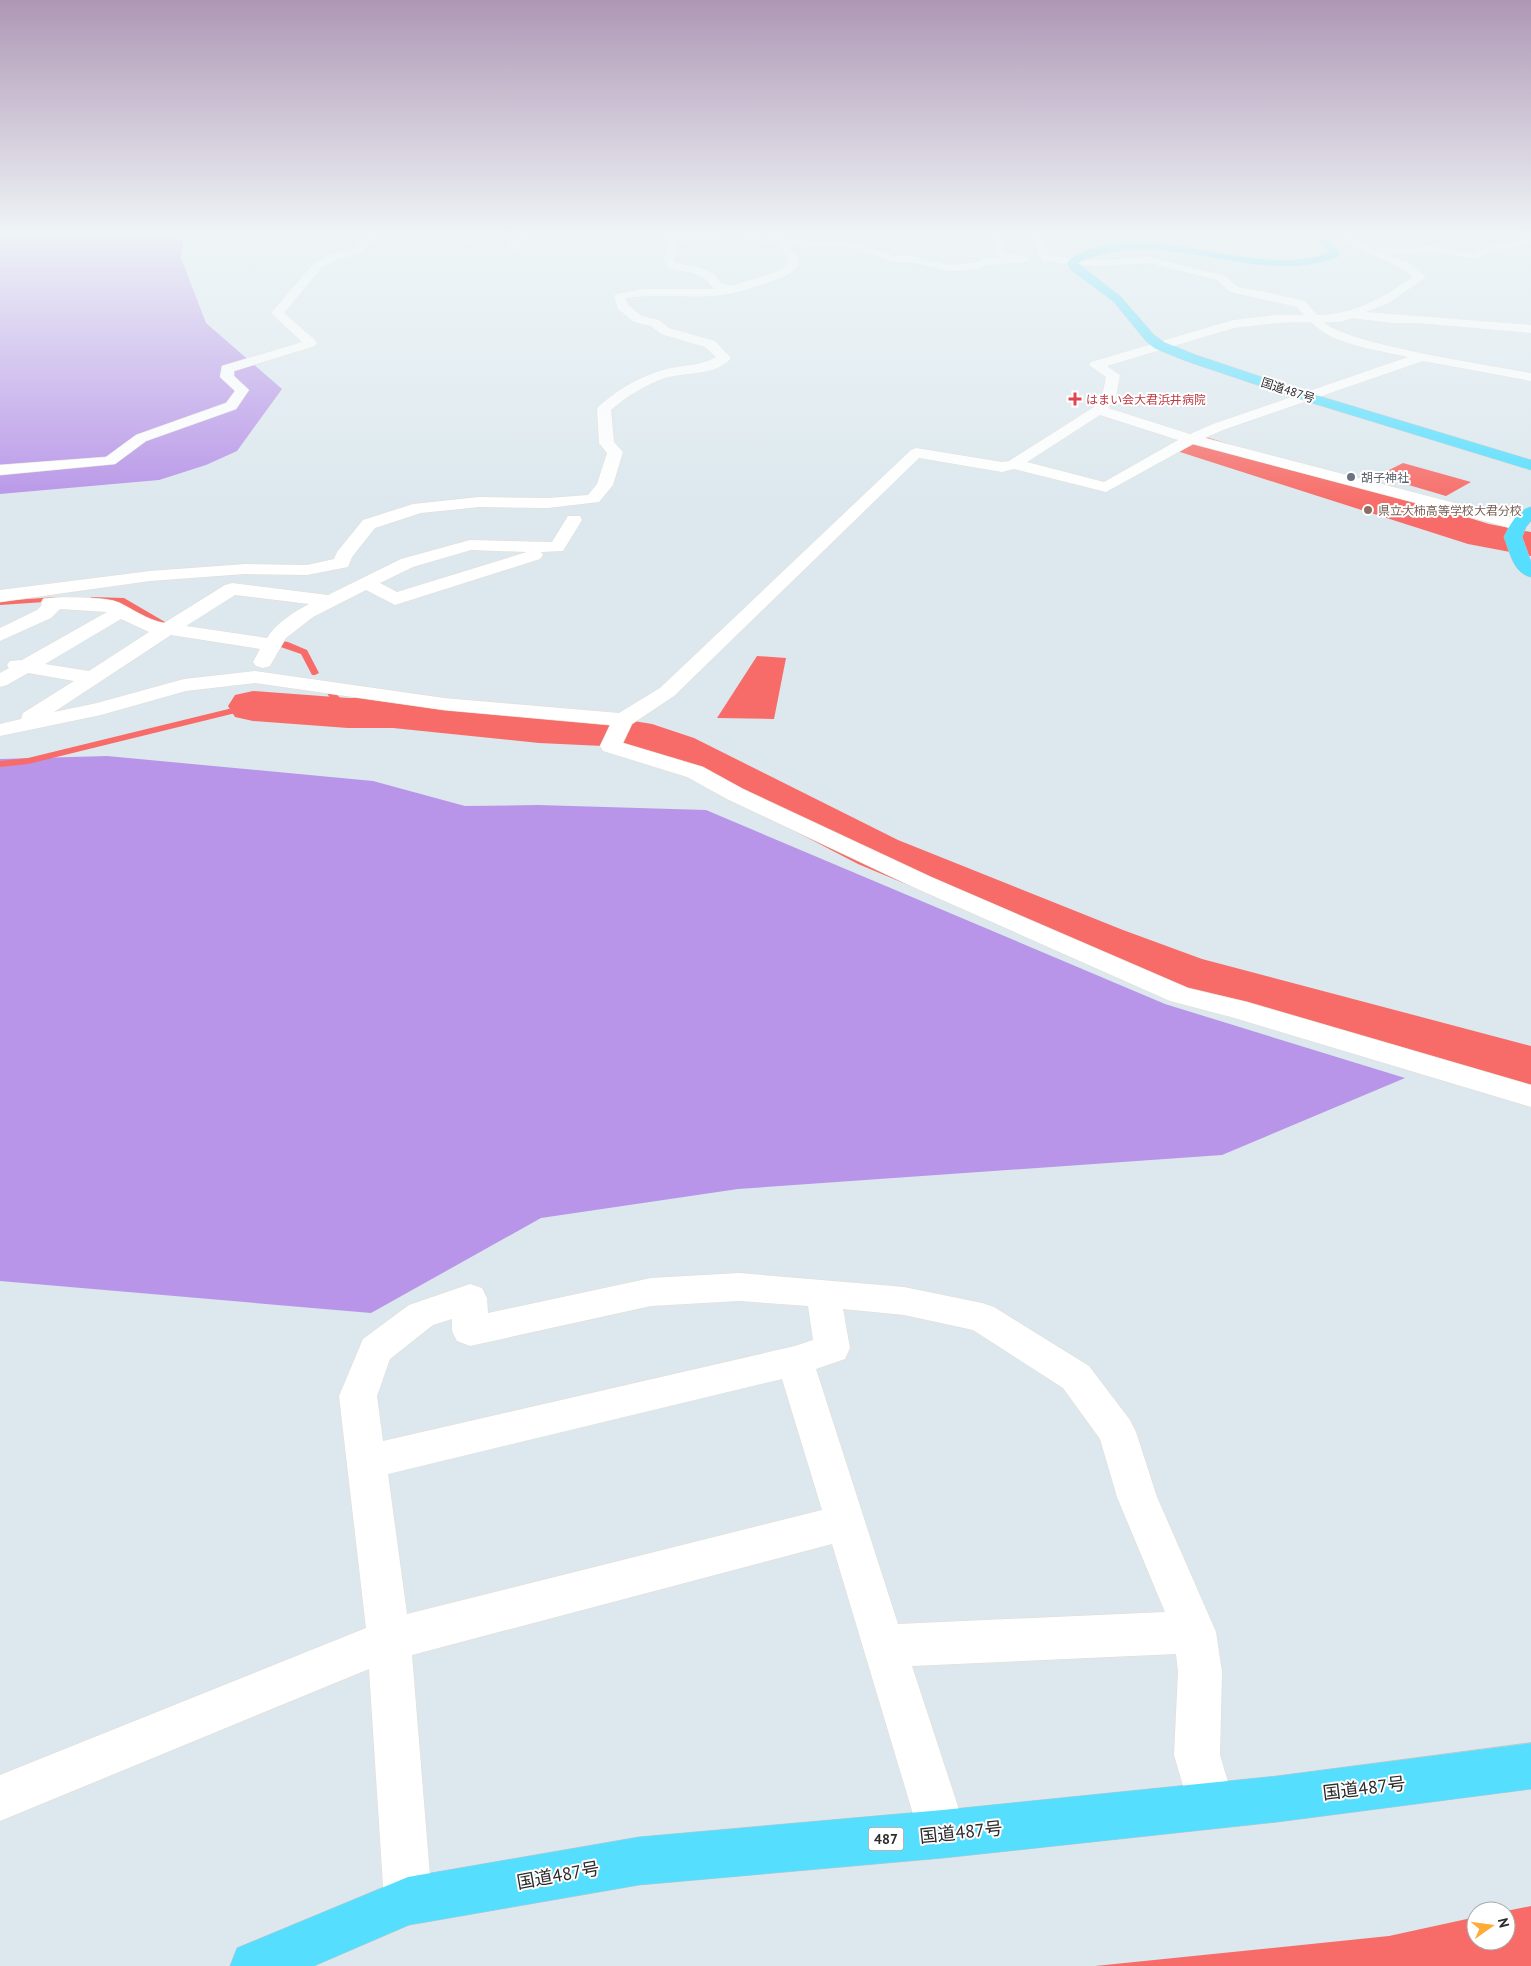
<svg xmlns="http://www.w3.org/2000/svg" width="1531" height="1966" viewBox="0 0 1531 1966" font-family="'PT Sans','Noto Sans JP',sans-serif">
<style>
.green{fill:#b895e8}
.water{fill:#f76c68}
.lines{fill:none;stroke-linecap:round;stroke-linejoin:round}
.stream{fill:#f76c68;fill-rule:evenodd}
.river{fill:#f76c68;fill-rule:evenodd}
.minor-casing{stroke:#e5ddd1;stroke-width:1}
.highway-casing{stroke:#c4c4c4;stroke-width:1}
.minor{fill:#fff;fill-rule:evenodd}
.highway{fill:#56deff;fill-rule:evenodd}
.health-dot{fill:#e0444e;stroke:#fff;stroke-width:2}
.worship-dot{fill:#6b7280;stroke:#fff;stroke-width:2}
.education-dot{fill:#8d6e63;stroke:#fff;stroke-width:2}
.labels{text-anchor:middle;dominant-baseline:central;stroke-width:4;stroke-linejoin:round;paint-order:stroke}
.far-street-label{font-size:12px;fill:#2b2b2b;stroke:#fff}
.far-health-label{font-size:12px;fill:#be3a42;stroke:#fff;text-anchor:start}
.far-worship-label{font-size:12px;fill:#5b616d;stroke:#fff;text-anchor:start}
.far-education-label{font-size:12px;fill:#785e54;stroke:#fff;text-anchor:start}
.shield{fill:#fff;stroke:#6b6b6b;stroke-width:1}
.shield-label{font-size:14px;font-weight:bold;fill:#2b2b2b}
.near-street-label{font-size:18px;fill:#2b2b2b;stroke:#fff}
</style>
<rect width="100%" height="100%" fill="#dce8ee"/>
<g class="green">
<path d="M 0,232 L 188,232 L 184,236 L 181,258 L 206,323 L 282,389 L 237,451 L 206,465 L 159,480 L 0,494 Z"/>
<path d="M 107,756 L 373,781 L 465,806 L 538,805 L 706,810 L 1165,1004 L 1405,1078 L 1222,1155 L 738,1189 L 541,1218 L 371,1313 L 0,1281 L 0,759 Z"/>
</g>
<g class="water">
<path d="M 1403,463 L 1471,482 L 1446,496 L 1385,478 L 1389,476 L 1381,474 Z"/>
<path d="M 757,656 L 786,658 L 774,719 L 717,718 Z"/>
<path d="M 1471,1037 L 1531,1056 L 1531,1078 L 1478,1064 Z"/>
<path d="M 1531,1906 L 1531,1966 L 1095,1966 L 1389,1936 L 1476,1917 L 1476,1941 L 1506,1941 L 1506,1911 Z"/>
</g>
<g class="lines">
<g class="stream">
<path d="M 56,597 L 59,597 L 59,601 L 0,605 L 0,601 Z"/>
<path d="M 91,597 L 124,598 L 165,622 L 178,626 L 174,628 L 160,626 L 119,602 L 94,601 L 91,601 Z"/>
<path d="M 266,638 L 288,642 L 307,650 L 319,673 L 315,675 L 312,675 L 301,654 L 266,642 Z"/>
<path d="M 331,690 L 334,691 L 351,711 L 351,715 L 345,715 L 328,695 L 327,693 Z"/>
<path d="M 253,703 L 257,706 L 256,708 L 28,764 L 0,767 L 0,761 L 28,758 Z"/>
</g>
<g class="river">
<path d="M 1193,433 L 1489,524 L 1531,532 L 1531,556 L 1468,544 L 1180,452 L 1175,444 L 1180,436 Z"/>
<path d="M 253,691 L 348,698 L 393,698 L 539,713 L 603,716 L 652,724 L 694,738 L 898,840 L 1123,930 L 1202,959 L 1531,1046 L 1531,1094 L 1156,989 L 858,864 L 658,760 L 626,749 L 603,746 L 539,743 L 393,728 L 348,728 L 253,721 L 235,717 L 228,706 L 235,695 Z"/>
</g>
<defs>
<g id="minor">
<path d="M 373,232 L 384,232 L 361,253 L 338,259 L 322,267 L 284,313 L 315,340 L 317,343 L 315,346 L 234,371 L 234,376 L 249,390 L 236,409 L 146,441 L 115,464 L 0,475 L 0,465 L 106,457 L 136,435 L 226,403 L 235,391 L 220,377 L 222,366 L 302,342 L 271,313 L 314,263 L 330,255 L 353,249 Z"/>
<path d="M 472,232 L 482,232 L 474,242 L 466,242 L 465,240 Z"/>
<path d="M 529,232 L 569,232 C 562,238 550,233 542,234 C 534,236 525,240 519,245 L 523,249 L 518,252 L 507,245 L 518,236 Z"/>
<path d="M 603,232 L 636,232 L 673,236 L 739,233 L 771,236 L 769,232 L 779,232 L 785,238 L 813,241 L 850,241 L 895,256 L 911,256 L 948,265 L 975,263 L 983,259 L 1001,258 L 996,253 L 994,242 L 982,232 L 993,232 L 1004,241 L 1006,252 C 1015,257 1025,254 1030,259 L 1025,262 L 986,265 L 978,269 L 948,271 L 911,262 L 894,262 L 849,247 L 813,247 L 789,245 L 799,259 C 798,266 795,270 789,274 C 780,280 734,294 723,295 C 691,299 658,293 626,298 L 628,305 L 642,316 L 659,320 L 669,328 L 715,341 L 731,358 C 717,376 684,372 665,378 C 645,385 627,396 611,410 L 614,442 L 623,452 L 613,485 L 599,502 L 548,508 L 479,507 L 421,513 L 375,528 L 352,557 L 348,567 L 307,575 L 245,574 L 150,581 L 0,602 L 0,590 L 150,571 L 245,564 L 307,565 L 334,559 L 337,552 L 363,520 L 413,504 L 479,497 L 548,498 L 588,495 L 597,484 L 607,453 L 599,443 L 597,409 L 599,406 C 620,388 643,374 671,368 C 686,365 702,365 716,357 L 705,347 L 661,334 L 651,326 L 634,322 L 618,309 L 614,296 L 616,294 L 643,289 L 716,289 L 712,287 C 701,270 686,273 668,268 L 664,260 L 667,241 L 608,235 ZM 739,239 L 778,243 L 789,259 L 788,264 L 779,271 L 731,286 L 721,283 C 713,267 692,266 676,263 L 674,260 L 678,242 Z"/>
<path d="M 1023,232 L 1040,234 L 1050,255 L 1072,259 L 1103,260 L 1149,257 L 1225,276 L 1238,287 L 1266,292 L 1305,301 L 1317,315 C 1356,314 1382,298 1413,277 C 1391,257 1356,255 1335,232 L 1347,232 L 1376,249 L 1433,246 L 1473,253 L 1486,246 L 1531,238 L 1531,244 L 1493,251 L 1475,259 L 1433,252 L 1388,255 L 1410,263 L 1426,277 L 1389,303 L 1366,312 L 1531,325 L 1531,333 L 1417,323 L 1392,323 L 1352,318 L 1340,322 L 1324,322 C 1345,344 1494,366 1531,373 L 1531,381 L 1423,361 L 1223,430 L 1205,438 L 1524,521 L 1526,525 L 1524,529 L 1518,530 L 1193,444 L 1106,492 L 1014,469 L 1002,472 L 919,458 L 674,696 L 632,724 L 623,743 L 703,767 L 743,789 L 931,877 L 1188,988 L 1247,1002 L 1531,1085 L 1531,1107 L 1231,1017 L 1170,1001 L 913,887 L 727,799 L 687,777 L 603,751 L 600,746 L 610,725 L 444,710 L 255,683 L 186,691 L 101,715 L 0,736 L 0,724 L 21,719 L 23,713 L 74,681 L 28,673 L 7,685 L 0,687 L 0,673 L 9,668 L 7,665 L 10,661 L 22,660 L 107,612 L 60,609 L 51,618 L 0,641 L 0,628 L 37,610 L 42,605 L 41,603 L 43,599 C 56,596 106,597 117,602 C 133,609 147,620 164,623 L 225,585 L 232,583 L 328,595 L 401,559 L 470,540 L 552,542 L 568,516 L 580,516 L 582,520 L 563,551 L 541,552 L 543,555 L 540,559 L 395,605 L 366,590 L 313,617 L 286,638 L 270,666 L 263,668 L 256,666 L 253,662 L 260,649 L 171,635 L 54,712 L 97,703 L 184,679 L 255,671 L 444,698 L 619,713 L 660,688 L 911,450 L 916,448 L 1002,462 L 1009,461 L 1094,407 L 1102,397 L 1106,377 L 1089,365 L 1091,362 L 1233,320 L 1276,315 L 1304,315 L 1297,307 L 1230,292 L 1217,280 L 1149,263 L 1103,266 L 1072,265 L 1042,260 L 1032,238 ZM 1311,322 C 1332,345 1378,350 1408,357 L 1213,424 L 1190,434 L 1108,408 L 1116,397 L 1120,375 L 1107,366 L 1234,328 L 1276,323 ZM 1100,415 L 1178,440 L 1104,482 L 1027,462 ZM 471,550 L 527,552 L 397,592 L 380,583 L 413,567 ZM 235,595 L 309,604 C 294,612 276,623 267,638 L 186,626 ZM 121,619 L 149,632 L 89,671 L 45,664 Z"/>
<path d="M 739,1273 L 904,1287 L 982,1303 L 994,1307 L 1089,1366 L 1130,1420 L 1136,1432 L 1157,1497 L 1216,1632 L 1222,1672 L 1220,1755 L 1235,1806 L 1228,1822 L 1212,1829 L 1196,1822 L 1189,1806 L 1174,1755 L 1178,1672 L 1176,1654 L 912,1666 L 967,1834 L 960,1851 L 943,1858 L 926,1851 L 919,1834 L 832,1544 L 412,1655 L 432,1901 L 425,1918 L 408,1925 L 391,1918 L 384,1901 L 369,1669 L 0,1821 L 0,1775 L 366,1628 L 339,1396 L 363,1339 L 409,1305 L 470,1284 L 482,1288 L 487,1298 L 488,1313 L 651,1278 ZM 739,1301 L 808,1306 L 813,1340 L 795,1346 L 383,1441 L 377,1396 L 390,1359 L 433,1325 L 452,1319 L 452,1331 L 457,1341 L 470,1346 L 651,1306 ZM 843,1309 L 904,1315 L 973,1330 L 1063,1388 L 1100,1439 L 1117,1497 L 1165,1612 L 898,1624 L 816,1369 L 845,1359 L 850,1348 ZM 782,1379 L 822,1510 L 407,1614 L 388,1474 Z"/>
</g>
<g id="highway">
<path d="M 1313,232 L 1323,232 L 1340,254 L 1339,256 C 1254,290 1161,221 1078,263 L 1121,297 L 1154,335 L 1164,342 L 1196,355 L 1309,393 L 1531,460 L 1531,470 L 1299,399 L 1186,361 L 1154,348 L 1146,341 L 1113,301 L 1071,270 L 1067,262 C 1071,257 1080,254 1086,251 C 1161,221 1257,281 1329,253 Z"/>
<path d="M 1531,507 L 1531,521 L 1526,527 L 1522,537 L 1531,562 L 1531,577 C 1513,573 1510,552 1504,537 C 1510,525 1517,510 1531,507 Z"/>
<path d="M 1531,1743 L 1531,1789 L 1277,1822 L 943,1858 L 639,1885 L 409,1925 L 314,1966 L 230,1966 L 237,1948 L 408,1877 L 639,1837 L 943,1810 L 1277,1776 Z"/>
</g>
</defs>
<use href="#minor" class="minor-casing"/>
<use href="#highway" class="highway-casing"/>
<use href="#minor" class="minor"/>
<use href="#highway" class="highway"/>
</g>
<linearGradient id="sky" x2="0" y2="1"><stop stop-color="#ae97b5"/><stop offset="0.46" stop-color="#eff5f7"/><stop offset="1" stop-color="#eff5f7" stop-opacity="0"/></linearGradient>
<rect width="1531" height="507" fill="url(#sky)"/>
<path class="health-dot" d="M1072.5 391.5h5v5h5v5h-5v5h-5v-5h-5v-5h5z"/>
<circle class="worship-dot" cx="1351" cy="477" r="5"/>
<circle class="education-dot" cx="1368" cy="510" r="5"/>
<g class="labels">
<g class="far-street-label">
<text transform="translate(1288 390) rotate(18)">国道487号</text>
</g>
<g class="far-health-label">
<text x="1086" y="399">はまい会大君浜井病院</text>
</g>
<g class="far-worship-label">
<text x="1361" y="477">胡子神社</text>
</g>
<g class="far-education-label">
<text x="1378" y="510">県立大柿高等学校大君分校</text>
</g>
<rect class="shield" x="868.5" y="1827.5" width="35" height="23" rx="4"/>
<g class="shield-label">
<text x="886" y="1839">487</text>
</g>
<g class="near-street-label">
<text transform="translate(1364 1788) rotate(-7)">国道487号</text>
<text transform="translate(961 1832) rotate(-6)">国道487号</text>
<text transform="translate(558 1875) rotate(-10)">国道487号</text>
</g>
</g>
<g transform="translate(1491 1926) rotate(76)"><circle r="24" fill="#ffffff" stroke="#aaaaaa"/>
<path d="M0-4L9 19L0 12L-9 19Z" fill="#ffab38"/>
<text y="-8" font-size="14" font-weight="bold" text-anchor="middle" fill="#2b2b2b">N</text>
</g>
</svg>
